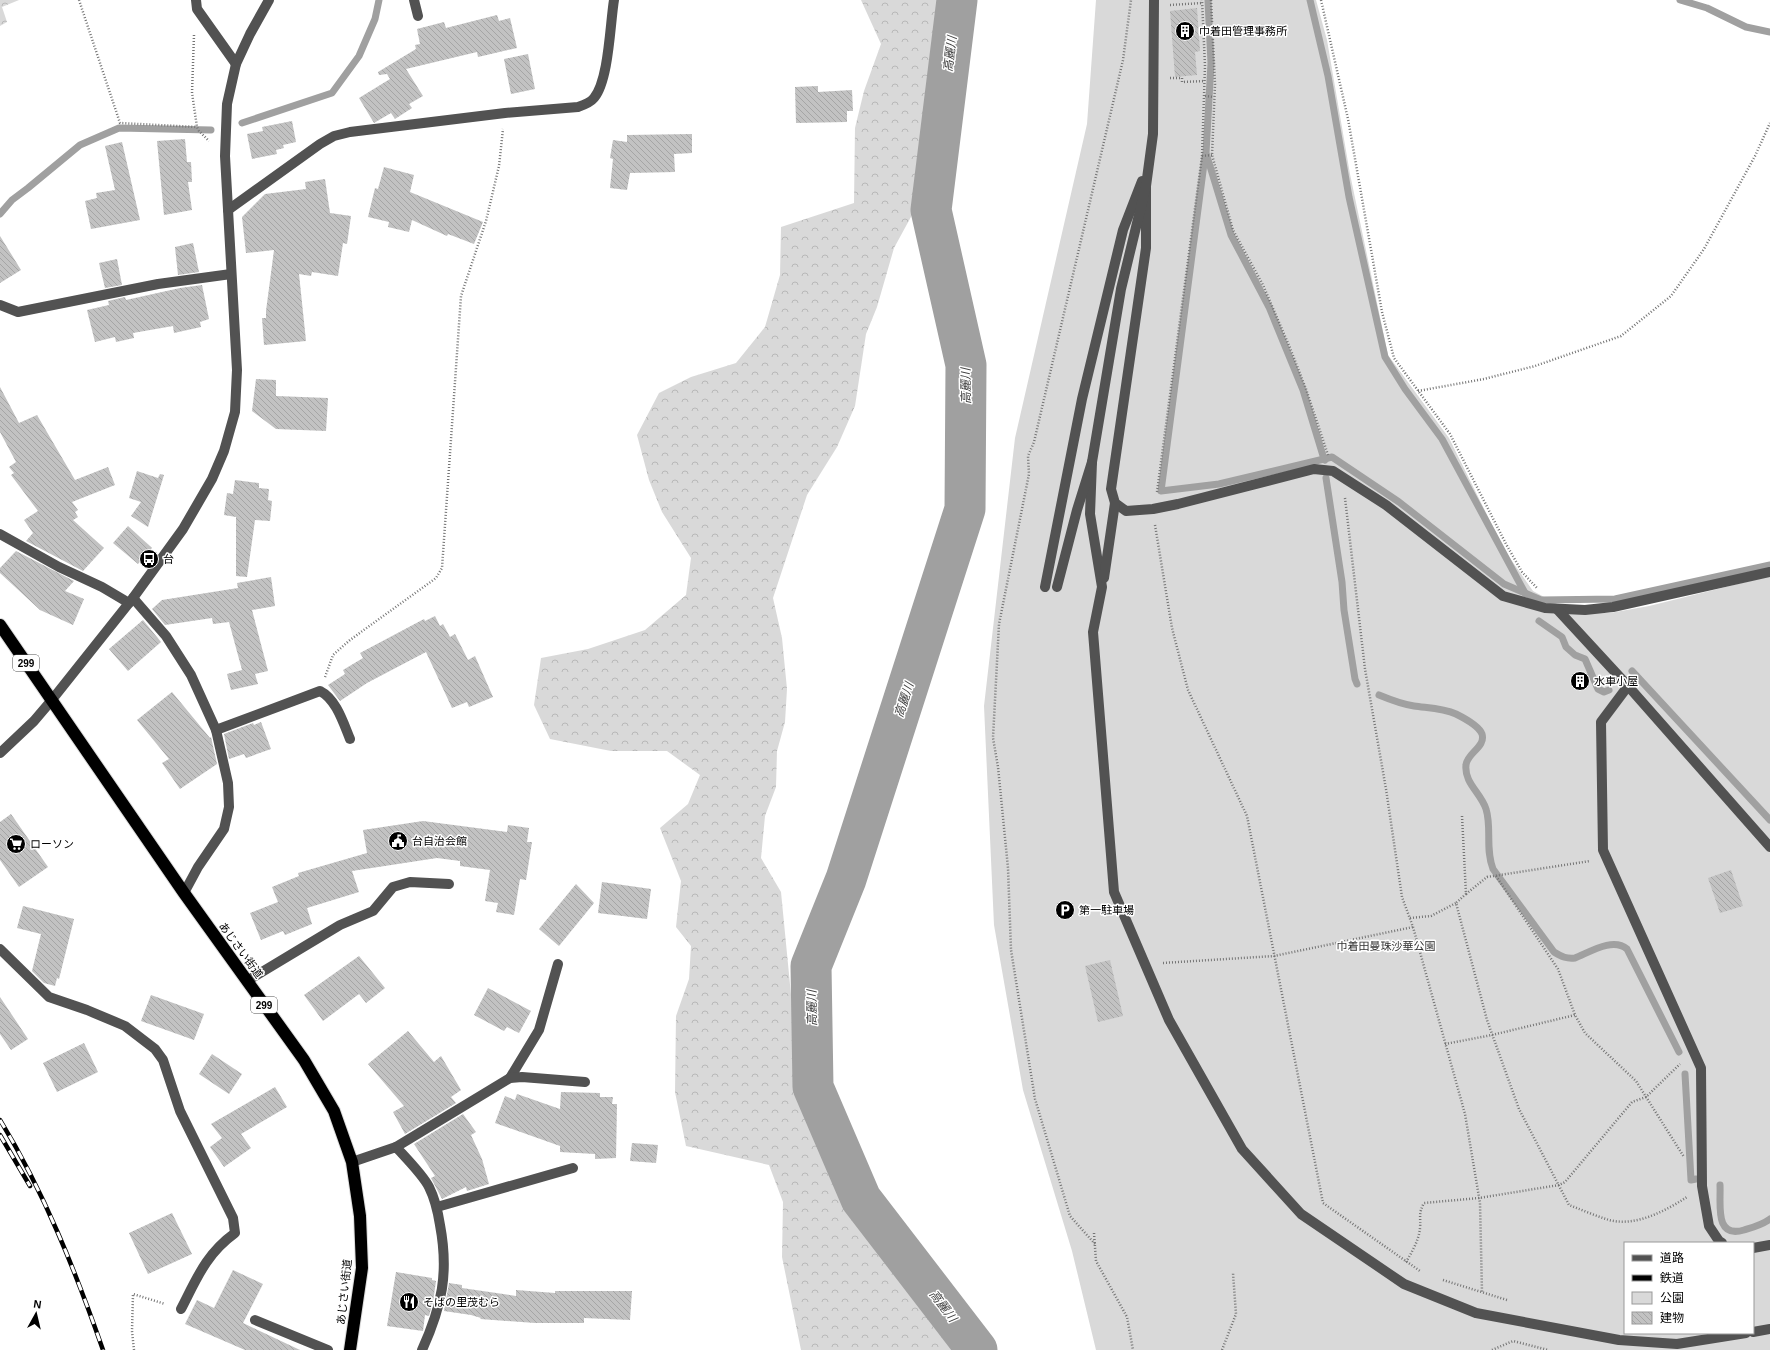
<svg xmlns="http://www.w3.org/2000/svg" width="1770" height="1350" viewBox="0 0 1770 1350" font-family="Helvetica,'Noto Sans JP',sans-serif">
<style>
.forest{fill:url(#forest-crowns)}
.park{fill:#d9d9d9;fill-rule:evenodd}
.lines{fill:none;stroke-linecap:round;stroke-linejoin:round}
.stream{stroke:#a0a0a0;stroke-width:7}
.river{stroke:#a0a0a0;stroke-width:41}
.building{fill:url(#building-back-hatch)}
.highway-casing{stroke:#dbdbdb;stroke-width:14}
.path{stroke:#747474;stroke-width:2.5;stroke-dasharray:1 2;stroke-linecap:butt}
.minor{stroke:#525252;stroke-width:10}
.highway{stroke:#000;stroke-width:12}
.rail-casing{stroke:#000;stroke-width:4.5}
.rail{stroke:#fff;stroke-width:3;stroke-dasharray:9;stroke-linecap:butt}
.labels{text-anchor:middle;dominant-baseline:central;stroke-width:3;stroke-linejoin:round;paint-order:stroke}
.shield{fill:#fff;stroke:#4c4c4c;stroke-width:1}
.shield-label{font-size:10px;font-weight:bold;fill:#000}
.poi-label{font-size:11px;fill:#000;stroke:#fff;text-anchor:start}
.park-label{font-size:11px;fill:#303030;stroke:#fff}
.street-label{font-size:11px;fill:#000;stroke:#fff}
.water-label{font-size:12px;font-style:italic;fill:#414141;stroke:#fff}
</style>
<defs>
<pattern id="forest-crowns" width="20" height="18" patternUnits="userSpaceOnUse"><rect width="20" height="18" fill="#d9d9d9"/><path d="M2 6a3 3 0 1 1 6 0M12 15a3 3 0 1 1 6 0" fill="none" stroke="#b8b8b8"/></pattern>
<pattern id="building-back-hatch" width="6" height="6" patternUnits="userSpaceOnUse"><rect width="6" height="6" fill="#c2c2c2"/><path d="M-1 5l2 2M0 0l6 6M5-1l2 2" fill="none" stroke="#a5a5a5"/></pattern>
</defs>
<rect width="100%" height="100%" fill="#fff"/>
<g class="forest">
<path d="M 0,0 L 19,0 L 2,7 L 7,22 L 0,26 Z"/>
<path d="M 861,0 L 947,0 L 939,20 L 926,105 L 921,140 L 926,172 L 918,204 L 894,248 L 877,307 L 866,334 L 855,406 L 837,447 L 807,495 L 773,598 L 782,638 L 787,689 L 785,722 L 777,751 L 776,787 L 765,816 L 761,858 L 781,892 L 792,1005 L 795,1079 L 842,1186 L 880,1245 L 958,1350 L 801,1350 L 782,1257 L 783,1202 L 769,1165 L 686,1146 L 675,1092 L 676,1016 L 689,979 L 691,946 L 676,927 L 681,881 L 660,828 L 688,804 L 700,775 L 667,751 L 611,751 L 550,739 L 534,705 L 541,658 L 588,649 L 645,630 L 686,595 L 691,558 L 662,512 L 649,480 L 637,435 L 659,393 L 691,377 L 736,363 L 765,327 L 780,275 L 781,227 L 854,203 L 855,128 L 864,91 L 881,44 Z"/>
</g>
<path class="park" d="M 1096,0 L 1316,0 L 1327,40 L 1350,174 L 1388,355 L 1449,438 L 1505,551 L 1533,591 L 1574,613 L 1610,613 L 1649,606 L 1770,576 L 1770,1350 L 1096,1350 L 1072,1251 L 1023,1090 L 994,925 L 984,706 L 1015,438 L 1087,124 ZM 1625,1243 L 1753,1243 L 1753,1333 L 1625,1333 Z"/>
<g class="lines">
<g class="stream">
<path d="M 1208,0 L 1211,63 L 1206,153 L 1231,235 L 1269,307 L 1303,390 L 1324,459 L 1332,457 L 1399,502 L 1504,584 L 1541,600 L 1615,599 L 1770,565"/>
<path d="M 1310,0 L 1328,76 L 1349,197 L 1385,357 L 1405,389 L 1442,439 L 1525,593"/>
<path d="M 1680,0 L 1707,8 L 1746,27 L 1770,32"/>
<path d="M 242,123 L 332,93 L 359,56 L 375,19 L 379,0"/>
<path d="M 1205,156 L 1161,491 L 1219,484 L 1324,459 L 1325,460"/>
<path d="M 0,214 L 12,200 L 28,188 L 80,145 L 119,128 L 211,130"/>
<path d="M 1326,478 L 1342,582 L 1344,610 L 1355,679 L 1357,684"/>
<path d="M 1539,621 L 1562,637 L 1566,647 L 1575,655 L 1585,659 L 1598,689 L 1604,692 L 1609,690"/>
<path d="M 1632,671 L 1770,820"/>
<path d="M 1379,695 C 1391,700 1401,704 1414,706 C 1428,708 1443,708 1456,714 C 1464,718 1479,726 1482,734 C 1486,747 1467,753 1466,765 C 1464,783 1481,793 1486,809 C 1492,828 1485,849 1493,869 L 1554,952 C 1562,957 1567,959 1575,958 C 1590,952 1613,937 1627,949 L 1679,1052"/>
<path d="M 1685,1074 L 1691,1180 L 1696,1179"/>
<path d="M 1720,1185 C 1721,1204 1714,1239 1744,1230 C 1754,1227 1762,1225 1770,1219"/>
</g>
<path class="river" d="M 957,0 L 931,210 L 966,365 L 965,509 L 846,879 L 811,966 L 813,1087 L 861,1199 L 977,1350"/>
</g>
<g class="building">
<path d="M 1197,8 L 1200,51 L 1195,52 L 1197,75 L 1175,77 L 1170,11 Z"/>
<path d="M 497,15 L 499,21 L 510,18 L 517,48 L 478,57 L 477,52 L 406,69 L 423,96 L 409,104 L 412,108 L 395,119 L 391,113 L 374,123 L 359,98 L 390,79 L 387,74 L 379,75 L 378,72 L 416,49 L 415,45 L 420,44 L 417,29 L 444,22 L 446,28 Z"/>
<path d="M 528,54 L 535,89 L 511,94 L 504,59 Z"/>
<path d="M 818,86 L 818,92 L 852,90 L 853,111 L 847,111 L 847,122 L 796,123 L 795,87 Z"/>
<path d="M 292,121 L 296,142 L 283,145 L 284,148 L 276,150 L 277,154 L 252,159 L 247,134 L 263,131 L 262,127 Z"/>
<path d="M 692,134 L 692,153 L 674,154 L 675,172 L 630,173 L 627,190 L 610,188 L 613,159 L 610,158 L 613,140 L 627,142 L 627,135 Z"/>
<path d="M 185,139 L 187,162 L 191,162 L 192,182 L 188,182 L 192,210 L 164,215 L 157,141 Z"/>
<path d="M 122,142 L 140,220 L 91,229 L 85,201 L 97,198 L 96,193 L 115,190 L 105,146 Z"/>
<path d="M 384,167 L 414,175 L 410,192 L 483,222 L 474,244 L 448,234 L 447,236 L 412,220 L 409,232 L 388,227 L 389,222 L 368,217 L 375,188 L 378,189 Z"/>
<path d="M 325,179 L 330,213 L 351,216 L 347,244 L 343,243 L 338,276 L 312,272 L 311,276 L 299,274 L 306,341 L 264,345 L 262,318 L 266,318 L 266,311 L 274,250 L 246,253 L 242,217 L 265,194 L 306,189 L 305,182 Z"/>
<path d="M 0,236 L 21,270 L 0,283 Z"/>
<path d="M 193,243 L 199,272 L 178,275 L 175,247 Z"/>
<path d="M 117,259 L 122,285 L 105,288 L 99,263 Z"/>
<path d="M 202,285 L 209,319 L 200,322 L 201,327 L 174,333 L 173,326 L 133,333 L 134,338 L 116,342 L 115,337 L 95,342 L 87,310 L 109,305 L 108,301 L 125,297 L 126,300 L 180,288 Z"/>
<path d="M 256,379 L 276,380 L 276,396 L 328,398 L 326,431 L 276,429 L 252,411 Z"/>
<path d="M 0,387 L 19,423 L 37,415 L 75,480 L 108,467 L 115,485 L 72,502 L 78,510 L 75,512 L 78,517 L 73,520 L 104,548 L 83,571 L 26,541 L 33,533 L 24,520 L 38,511 L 11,475 L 14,473 L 9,467 L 16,462 L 0,432 Z"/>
<path d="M 137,471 L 158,478 L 160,474 L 164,475 L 148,527 L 131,516 L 141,502 L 129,498 Z"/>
<path d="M 235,480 L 259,483 L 259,488 L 269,489 L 268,500 L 272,501 L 270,521 L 255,520 L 247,577 L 236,576 L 236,517 L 224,515 L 227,493 L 233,494 Z"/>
<path d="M 128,526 L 152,548 L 138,564 L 113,543 Z"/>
<path d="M 16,551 L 74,581 L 65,591 L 84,599 L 73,625 L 40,610 L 0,573 L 0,568 Z"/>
<path d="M 271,577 L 275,606 L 252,610 L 268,671 L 255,674 L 258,684 L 231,690 L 227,674 L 242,670 L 229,622 L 213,624 L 212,618 L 165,625 L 152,609 L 162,600 L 238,588 L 237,583 Z"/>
<path d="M 435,616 L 440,626 L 443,624 L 450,637 L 455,634 L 468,660 L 475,656 L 493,697 L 469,707 L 467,702 L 452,708 L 426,652 L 367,683 L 340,701 L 328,685 L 345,674 L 343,670 L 363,658 L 360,653 L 424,619 L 425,621 Z"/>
<path d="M 143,620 L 161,642 L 128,671 L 109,649 Z"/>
<path d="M 172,692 L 210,738 L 211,737 L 217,764 L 180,789 L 162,763 L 169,759 L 137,720 Z"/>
<path d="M 261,722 L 271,749 L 246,758 L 244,754 L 229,759 L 224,734 L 253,723 L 254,725 Z"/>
<path d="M 11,814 L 48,867 L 19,887 L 0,860 L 0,822 Z"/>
<path d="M 423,821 L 507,832 L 508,825 L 529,828 L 527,842 L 532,842 L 526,880 L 520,879 L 514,915 L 496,912 L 498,903 L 485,901 L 490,870 L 460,866 L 460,861 L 437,858 L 352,871 L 359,892 L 307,908 L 312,924 L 285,935 L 283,931 L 261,940 L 250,913 L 278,902 L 272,887 L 299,876 L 298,873 L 367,853 L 363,830 Z"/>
<path d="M 1731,870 L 1743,906 L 1720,913 L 1708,878 Z"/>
<path d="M 602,882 L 651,889 L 647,919 L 598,913 Z"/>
<path d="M 576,884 L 594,903 L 559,946 L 539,929 Z"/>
<path d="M 23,906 L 74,919 L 59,979 L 57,978 L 55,986 L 44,983 L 32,971 L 41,934 L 17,928 Z"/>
<path d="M 359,956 L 385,988 L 366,1003 L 359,994 L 323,1021 L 304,995 Z"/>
<path d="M 1110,960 L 1123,1016 L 1098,1022 L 1085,966 Z"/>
<path d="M 488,988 L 531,1011 L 519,1033 L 507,1027 L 504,1031 L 474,1015 Z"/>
<path d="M 151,995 L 204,1014 L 194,1040 L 141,1021 Z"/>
<path d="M 0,997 L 28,1039 L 11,1050 L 0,1034 Z"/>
<path d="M 408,1031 L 434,1062 L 441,1056 L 461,1090 L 451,1097 L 456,1103 L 405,1134 L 393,1112 L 404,1106 L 368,1064 Z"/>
<path d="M 84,1043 L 98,1072 L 57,1092 L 43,1063 Z"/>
<path d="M 212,1054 L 242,1074 L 229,1094 L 199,1074 Z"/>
<path d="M 275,1087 L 287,1107 L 241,1134 L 251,1148 L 224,1167 L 210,1147 L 222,1138 L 211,1124 Z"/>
<path d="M 561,1092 L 600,1093 L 600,1097 L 613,1097 L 612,1104 L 617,1104 L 616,1158 L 595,1159 L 595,1154 L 560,1152 L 560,1146 L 495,1123 L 505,1096 L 515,1100 L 517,1094 L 560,1109 Z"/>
<path d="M 463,1114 L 476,1132 L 471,1135 L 482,1159 L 489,1184 L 467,1191 L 466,1187 L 442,1199 L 431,1178 L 435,1176 L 414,1144 Z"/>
<path d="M 632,1143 L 658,1145 L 656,1163 L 630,1161 Z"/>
<path d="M 172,1213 L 192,1254 L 148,1274 L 129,1233 Z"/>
<path d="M 233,1270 L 263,1284 L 243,1323 L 300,1350 L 245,1350 L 185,1324 L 197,1300 L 214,1308 Z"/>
<path d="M 396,1272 L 432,1278 L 432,1280 L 436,1281 L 433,1302 L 429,1316 L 425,1315 L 423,1331 L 387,1326 Z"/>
<path d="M 449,1283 L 462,1285 L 462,1288 L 516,1296 L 516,1290 L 555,1293 L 555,1291 L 632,1291 L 630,1320 L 584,1318 L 584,1323 L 535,1323 L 480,1319 L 481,1318 L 471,1315 L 444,1311 Z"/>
</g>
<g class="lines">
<defs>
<path id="highway" d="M 0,625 L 184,893 L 304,1060 L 334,1111 L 352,1162 L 360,1216 L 362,1268 L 350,1350"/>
</defs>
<use href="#highway" class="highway-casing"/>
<g class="path">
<path d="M 79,0 L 120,123 L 197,127"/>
<path d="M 1211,0 L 1215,84 L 1212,155 L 1233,230 L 1263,285 L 1290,348 L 1306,389 L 1328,455"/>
<path d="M 1321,0 L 1348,119 L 1382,312 L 1394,358 L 1450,434 L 1506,544 L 1522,572 L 1537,588"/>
<path d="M 1170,5 L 1202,3"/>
<path d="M 194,35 L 192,93 L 197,127 L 199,131 L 209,141"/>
<path d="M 1170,78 L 1182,78 L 1182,82 L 1205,81"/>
<path d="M 1205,96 L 1214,97"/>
<path d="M 1202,156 L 1212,155"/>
<path d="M 1418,391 L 1484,379 L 1535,366 L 1621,336 L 1671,296 L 1704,249 L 1755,156 L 1770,123"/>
<path d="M 1157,492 L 1202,156 L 1205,66 L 1202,0"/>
<path d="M 1345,498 L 1365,669 L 1386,789 L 1402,897 L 1413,927 L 1465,1114 L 1480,1203 L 1482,1292"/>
<path d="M 1155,525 L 1172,628 L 1188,690 L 1247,816 L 1323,1203 L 1420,1271"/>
<path d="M 325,677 L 333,655 L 350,640 L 436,578 L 442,568 L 461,296 L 486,221 L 499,166 L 503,129"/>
<path d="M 1462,816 L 1466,894 L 1456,903 L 1487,1020 L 1519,1109 L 1569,1205 C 1582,1210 1596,1216 1609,1220 C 1636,1227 1665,1211 1687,1197"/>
<path d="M 1496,876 L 1558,969 L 1575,1015 L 1585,1033 L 1636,1081 L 1684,1157"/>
<path d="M 1466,894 L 1487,877 L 1590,861"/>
<path d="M 1410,918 L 1431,916 L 1456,903"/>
<path d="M 1163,963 L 1274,956 L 1413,927"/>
<path d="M 1445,1044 L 1492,1035 L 1575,1015"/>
<path d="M 1094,1233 L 1096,1261 L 1127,1317 L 1133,1350"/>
<path d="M 1095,1244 L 1070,1216 L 1035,1099 L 1011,950 L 1008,868 L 998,767 L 993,738 L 999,624 L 1029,474 L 1028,456 L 1034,442 L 1123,60 L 1131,0"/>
<path d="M 1406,1262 C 1412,1252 1419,1240 1420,1228 C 1421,1217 1418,1214 1424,1203 L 1479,1198 L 1559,1185 L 1565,1182 L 1632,1102 L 1646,1097 L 1680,1064"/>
<path d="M 1443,1280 L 1507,1300"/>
<path d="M 134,1350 L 132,1331 L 133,1294 L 165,1304"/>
<path d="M 1222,1350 L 1236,1314 L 1233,1273"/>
<path d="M 1492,1350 L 1513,1341 L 1548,1350"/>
</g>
<g class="minor">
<path d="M 196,0 L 197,9 L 236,64"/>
<path d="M 414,0 L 418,16"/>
<path d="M 1146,186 L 1146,248 L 1111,489 L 1115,503 L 1126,511 L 1153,509 L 1178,504 L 1314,469 L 1333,471 L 1386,505 L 1503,596 L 1545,608 L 1585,610 L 1613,607 L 1770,572"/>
<path d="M 228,210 L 320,144 L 334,136 L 350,132 L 505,113 L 578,107 C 584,105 590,103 594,98 C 609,80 610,24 614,0"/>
<path d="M 0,305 L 18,312 L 158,284 L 231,274"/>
<path d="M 1092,462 L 1090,514 L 1102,587 L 1093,632 L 1114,892 L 1169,1020 L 1242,1149 L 1301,1214 L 1404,1284 L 1476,1313 L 1619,1340 L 1677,1344 L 1746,1333"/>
<path d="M 0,534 L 59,567 L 102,587 L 129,603"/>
<path d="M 1104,578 L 1115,503"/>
<path d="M 1045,587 L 1082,399 L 1123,230 L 1142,181"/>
<path d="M 1057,587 L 1077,510 L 1092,462 L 1121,289 L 1146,186 L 1153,134 L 1154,0"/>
<path d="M 133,598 L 166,636 L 191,675 L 216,730 L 228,783 L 229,807 L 224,829 L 198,867 L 184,893"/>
<path d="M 1557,609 L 1628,686 L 1770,847"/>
<path d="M 1628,686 L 1601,722 L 1603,850 L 1701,1068 L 1702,1186 L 1709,1226 L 1719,1241 L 1722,1243"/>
<path d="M 216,730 L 320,691 C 336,699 343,722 350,739"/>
<path d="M 0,753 L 34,721 L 51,701 L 133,598 L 183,529 L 212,479 L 224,451 L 235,412 L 237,370 L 225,156 L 227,104 L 236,64 L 250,34 L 269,0"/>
<path d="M 0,949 L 49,997 L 87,1010 L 125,1026 L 155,1049 L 163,1060 L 180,1111 L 233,1218 L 235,1233 C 206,1254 197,1278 181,1309"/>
<path d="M 247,981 L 340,925 L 373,911 L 393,887 L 410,882 L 449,884"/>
<path d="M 510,1078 L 539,1030 L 558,964"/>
<path d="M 396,1147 L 510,1078 L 522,1077 L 585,1082"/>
<path d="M 352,1162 L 396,1147 C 405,1157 423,1175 429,1187 C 435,1199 438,1212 440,1225 C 449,1273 442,1306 422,1350"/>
<path d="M 437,1207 L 573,1168"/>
<path d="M 1753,1248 L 1770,1245"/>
<path d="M 255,1320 L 328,1350"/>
<path d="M 1753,1332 L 1770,1329"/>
</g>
<use href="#highway" class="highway"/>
<defs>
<g id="rail">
<path d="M 0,1120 C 44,1192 75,1270 103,1350"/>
<path d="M 0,1135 L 30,1186"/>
</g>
</defs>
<use href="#rail" class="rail-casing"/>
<use href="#rail" class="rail"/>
</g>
<defs>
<symbol id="building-disc" viewBox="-11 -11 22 22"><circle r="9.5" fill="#000" stroke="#fff"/><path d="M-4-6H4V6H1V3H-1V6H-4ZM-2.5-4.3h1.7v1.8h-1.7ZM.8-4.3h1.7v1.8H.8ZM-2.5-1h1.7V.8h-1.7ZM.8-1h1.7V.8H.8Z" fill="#fff"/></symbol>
<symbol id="bus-disc" viewBox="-11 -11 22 22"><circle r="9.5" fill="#000" stroke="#fff"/><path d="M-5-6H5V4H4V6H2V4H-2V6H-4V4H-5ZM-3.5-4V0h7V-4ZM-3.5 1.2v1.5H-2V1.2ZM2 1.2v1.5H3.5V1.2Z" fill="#fff"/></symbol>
<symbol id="civic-disc" viewBox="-11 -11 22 22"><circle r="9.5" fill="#000" stroke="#fff"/><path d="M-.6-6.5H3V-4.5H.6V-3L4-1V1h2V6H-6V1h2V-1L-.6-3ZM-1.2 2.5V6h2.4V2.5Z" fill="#fff"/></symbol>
<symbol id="supermarket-disc" viewBox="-11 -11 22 22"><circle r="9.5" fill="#000" stroke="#fff"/><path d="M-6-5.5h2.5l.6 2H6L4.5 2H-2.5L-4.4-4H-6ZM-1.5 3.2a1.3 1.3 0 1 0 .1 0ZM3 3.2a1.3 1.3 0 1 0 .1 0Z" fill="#fff"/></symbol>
<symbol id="parking-disc" viewBox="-11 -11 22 22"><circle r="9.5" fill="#000" stroke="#fff"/><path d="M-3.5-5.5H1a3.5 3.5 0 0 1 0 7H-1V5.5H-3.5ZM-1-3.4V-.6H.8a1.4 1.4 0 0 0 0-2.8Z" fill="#fff"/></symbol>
<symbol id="restaurant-disc" viewBox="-11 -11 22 22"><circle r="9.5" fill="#000" stroke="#fff"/><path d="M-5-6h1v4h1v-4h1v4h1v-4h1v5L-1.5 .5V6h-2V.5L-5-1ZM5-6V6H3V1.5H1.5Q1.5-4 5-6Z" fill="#fff"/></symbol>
</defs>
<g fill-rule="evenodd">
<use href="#building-disc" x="1174" y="20" width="22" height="22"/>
<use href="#bus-disc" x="138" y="548" width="22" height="22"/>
<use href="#building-disc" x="1569" y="670" width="22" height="22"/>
<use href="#civic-disc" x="387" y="830" width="22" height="22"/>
<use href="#supermarket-disc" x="5" y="833" width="22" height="22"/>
<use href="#parking-disc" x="1054" y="899" width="22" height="22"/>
<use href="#restaurant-disc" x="398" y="1291" width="22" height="22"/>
</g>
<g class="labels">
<g class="shield">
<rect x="13" y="655" width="26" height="16" rx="3"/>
<rect x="251" y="997" width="26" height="16" rx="3"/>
</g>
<g class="shield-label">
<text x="26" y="663">299</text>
<text x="264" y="1005">299</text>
</g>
<g class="poi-label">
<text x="1199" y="31">巾着田管理事務所</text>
<text x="163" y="559">台</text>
<text x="1594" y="681">水車小屋</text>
<text x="412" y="841">台自治会館</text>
<text x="30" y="844">ローソン</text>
<text x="1079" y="910">第一駐車場</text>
<text x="423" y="1302">そばの里茂むら</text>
</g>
<g class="park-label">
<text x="1386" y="946">巾着田曼珠沙華公園</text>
</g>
<g class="street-label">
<text transform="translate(241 950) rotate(54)">あじさい街道</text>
<text transform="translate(344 1292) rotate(-84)">あじさい街道</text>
</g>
<g class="water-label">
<text transform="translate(950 54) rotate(-83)">高麗川</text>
<text transform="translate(966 386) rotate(-91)">高麗川</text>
<text transform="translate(904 700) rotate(-72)">高麗川</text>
<text transform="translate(812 1008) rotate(-91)">高麗川</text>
<text transform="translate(943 1306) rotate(53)">高麗川</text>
</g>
</g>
<rect x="1624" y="1242" width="130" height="92" fill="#ffffff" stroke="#999999"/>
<rect x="1632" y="1255" width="20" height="6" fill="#525252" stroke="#999999"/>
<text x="1660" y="1262" font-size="12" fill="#000000">道路</text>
<rect x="1632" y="1275" width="20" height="6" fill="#000000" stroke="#999999"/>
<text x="1660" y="1282" font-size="12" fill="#000000">鉄道</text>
<rect x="1632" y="1292" width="20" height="12" fill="#d9d9d9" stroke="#999999"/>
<text x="1660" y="1302" font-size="12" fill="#000000">公園</text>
<rect x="1632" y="1312" width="20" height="12" fill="url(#building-back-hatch)" stroke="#999999"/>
<text x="1660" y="1322" font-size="12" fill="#000000">建物</text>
<g transform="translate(36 1314) rotate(8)" stroke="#ffffff" stroke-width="3" paint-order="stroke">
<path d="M0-3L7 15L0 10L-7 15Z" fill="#000000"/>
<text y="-6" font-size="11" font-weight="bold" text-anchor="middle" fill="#000000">N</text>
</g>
</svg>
